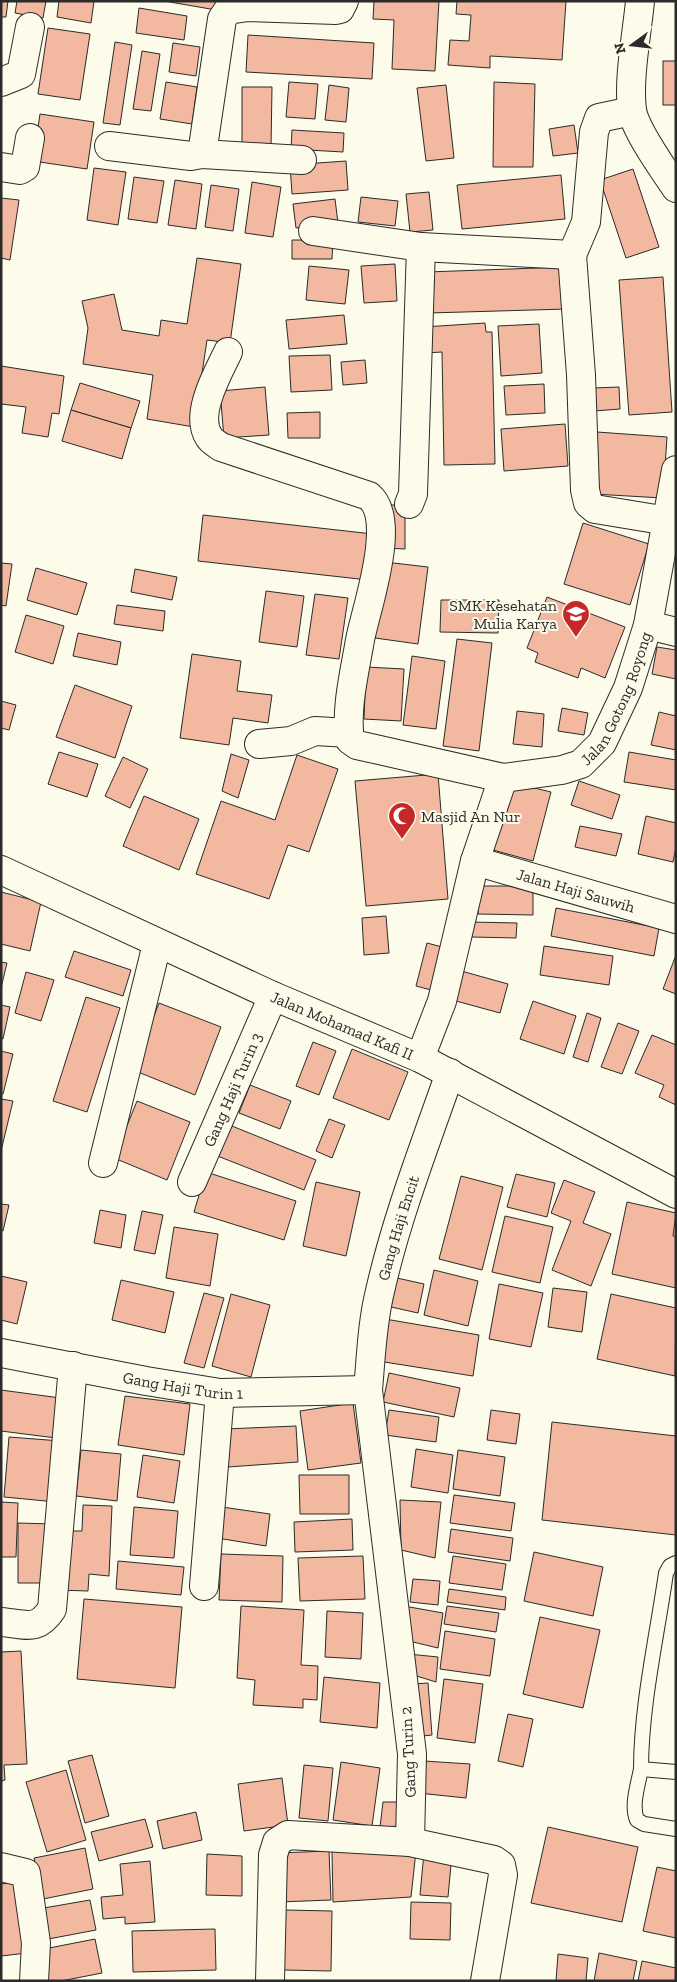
<svg xmlns="http://www.w3.org/2000/svg" width="677" height="1982" viewBox="0 0 677 1982" font-family="'Zilla Slab',serif">
<style>
.building{fill:#f2b8a0;stroke:#2b2b2b}
.lines{fill:none;stroke-linecap:round;stroke-linejoin:round}
.lane-casing{stroke:#2b2b2b;stroke-width:16}
.street-casing{stroke:#2b2b2b;stroke-width:30}
.secondary-casing{stroke:#2b2b2b;stroke-width:30}
.lane{stroke:#fdfbea;stroke-width:14}
.street{stroke:#fdfbea;stroke-width:28}
.secondary{stroke:#fdfbea;stroke-width:28}
.labels{text-anchor:middle;dominant-baseline:central;stroke-width:4;stroke-linejoin:round;paint-order:stroke}
.poi-label{font-size:16px;fill:#2b2b2b;stroke:#fdfbea;text-anchor:end}
.street-label{font-size:16px;fill:#2b2b2b;stroke:#fdfbea}
</style>
<rect width="100%" height="100%" fill="#fdfbea"/>
<g class="building">
<path d="M 1,1 L 8,1 L 6,17 L 1,17 Z"/>
<path d="M 17,1 L 46,1 L 43,18 L 15,13 Z"/>
<path d="M 59,1 L 94,1 L 91,23 L 57,17 Z"/>
<path d="M 164,1 L 224,1 L 222,11 Z"/>
<path d="M 374,1 L 439,1 L 435,71 L 392,69 L 394,20 L 373,19 Z"/>
<path d="M 457,1 L 566,1 L 562,60 L 490,56 L 490,68 L 448,65 L 450,40 L 469,41 L 471,15 L 456,14 Z"/>
<path d="M 139,8 L 187,16 L 184,40 L 136,33 Z"/>
<path d="M 48,28 L 90,34 L 80,100 L 38,94 Z"/>
<path d="M 248,35 L 374,43 L 372,79 L 246,72 Z"/>
<path d="M 115,42 L 132,45 L 120,125 L 103,123 Z"/>
<path d="M 173,43 L 200,47 L 196,76 L 169,72 Z"/>
<path d="M 142,51 L 160,54 L 151,111 L 133,109 Z"/>
<rect x="663" y="61" width="13" height="44"/>
<path d="M 166,82 L 197,87 L 192,124 L 160,119 Z"/>
<path d="M 289,82 L 318,84 L 315,119 L 286,117 Z"/>
<path d="M 494,82 L 535,84 L 533,167 L 493,167 Z"/>
<path d="M 329,85 L 349,88 L 346,122 L 325,120 Z"/>
<path d="M 446,85 L 454,158 L 426,161 L 417,88 Z"/>
<path d="M 242,87 L 272,87 L 271,148 L 242,148 Z"/>
<path d="M 40,114 L 94,122 L 87,169 L 33,161 Z"/>
<path d="M 574,125 L 578,153 L 553,156 L 549,129 Z"/>
<path d="M 292,130 L 344,133 L 343,152 L 291,149 Z"/>
<path d="M 346,161 L 348,190 L 292,194 L 290,165 Z"/>
<path d="M 94,168 L 126,172 L 118,225 L 87,220 Z"/>
<path d="M 633,169 L 659,247 L 626,258 L 600,180 Z"/>
<path d="M 561,175 L 565,219 L 462,229 L 457,185 Z"/>
<path d="M 134,177 L 164,181 L 157,223 L 128,219 Z"/>
<path d="M 175,180 L 202,184 L 196,229 L 168,225 Z"/>
<path d="M 252,182 L 281,187 L 273,237 L 245,233 Z"/>
<path d="M 211,185 L 239,189 L 233,231 L 205,227 Z"/>
<path d="M 429,192 L 433,230 L 410,232 L 406,194 Z"/>
<path d="M 361,197 L 398,201 L 395,226 L 358,222 Z"/>
<path d="M 1,198 L 19,200 L 10,260 L 1,258 Z"/>
<path d="M 335,199 L 338,223 L 296,228 L 293,204 Z"/>
<path d="M 292,240 L 333,240 L 332,259 L 292,259 Z"/>
<path d="M 197,258 L 241,264 L 230,343 L 207,340 L 194,427 L 147,419 L 153,375 L 83,364 L 88,328 L 82,301 L 114,294 L 122,330 L 159,336 L 161,320 L 187,324 Z"/>
<path d="M 395,264 L 397,301 L 364,303 L 361,266 Z"/>
<path d="M 309,266 L 349,270 L 345,304 L 306,300 Z"/>
<path d="M 566,267 L 567,309 L 429,313 L 427,272 Z"/>
<path d="M 663,277 L 672,412 L 629,415 L 619,280 Z"/>
<path d="M 344,315 L 347,344 L 289,349 L 286,320 Z"/>
<path d="M 485,323 L 486,332 L 492,332 L 495,464 L 444,465 L 442,352 L 425,353 L 424,327 Z"/>
<path d="M 539,324 L 542,373 L 501,376 L 498,326 Z"/>
<path d="M 330,355 L 332,390 L 291,392 L 289,356 Z"/>
<path d="M 365,360 L 367,383 L 343,385 L 341,362 Z"/>
<path d="M 1,366 L 64,376 L 59,414 L 52,413 L 48,437 L 22,433 L 26,407 L 1,404 Z"/>
<path d="M 80,383 L 140,401 L 131,428 L 71,410 Z"/>
<path d="M 544,384 L 545,413 L 506,415 L 504,386 Z"/>
<path d="M 265,387 L 269,435 L 224,438 L 220,391 Z"/>
<path d="M 619,387 L 620,409 L 594,411 L 593,388 Z"/>
<path d="M 71,410 L 131,428 L 122,459 L 62,441 Z"/>
<path d="M 320,412 L 320,438 L 288,438 L 287,413 Z"/>
<path d="M 565,424 L 568,466 L 504,471 L 501,429 Z"/>
<path d="M 597,432 L 667,437 L 663,498 L 593,494 Z"/>
<path d="M 386,505 L 405,505 L 405,549 L 385,548 Z"/>
<path d="M 203,515 L 373,534 L 368,580 L 198,561 Z"/>
<path d="M 583,523 L 649,544 L 630,605 L 564,584 Z"/>
<path d="M 385,562 L 428,567 L 418,644 L 375,638 Z"/>
<path d="M 1,563 L 12,564 L 6,606 L 1,605 Z"/>
<path d="M 36,568 L 87,583 L 77,615 L 27,600 Z"/>
<path d="M 135,569 L 177,577 L 172,600 L 131,592 Z"/>
<path d="M 266,591 L 304,596 L 297,647 L 259,642 Z"/>
<path d="M 315,594 L 348,598 L 339,659 L 306,655 Z"/>
<path d="M 547,597 L 625,627 L 605,678 L 581,668 L 578,678 L 535,662 L 538,653 L 527,648 Z"/>
<path d="M 441,600 L 499,600 L 498,633 L 440,632 Z"/>
<path d="M 117,605 L 165,611 L 163,631 L 114,624 Z"/>
<path d="M 26,615 L 64,626 L 53,664 L 15,652 Z"/>
<path d="M 78,633 L 121,642 L 117,665 L 73,656 Z"/>
<path d="M 457,639 L 492,643 L 479,751 L 443,746 Z"/>
<path d="M 657,647 L 676,650 L 676,679 L 652,674 Z"/>
<path d="M 192,654 L 241,661 L 237,691 L 272,695 L 268,723 L 233,718 L 229,745 L 180,738 Z"/>
<path d="M 412,656 L 445,661 L 436,729 L 403,725 Z"/>
<path d="M 366,667 L 404,669 L 401,721 L 364,719 Z"/>
<path d="M 75,685 L 132,706 L 115,758 L 56,737 Z"/>
<path d="M 1,701 L 16,705 L 9,730 L 1,728 Z"/>
<path d="M 562,708 L 588,713 L 584,735 L 558,731 Z"/>
<path d="M 517,711 L 544,714 L 542,747 L 513,744 Z"/>
<path d="M 659,712 L 676,716 L 676,750 L 651,745 Z"/>
<path d="M 59,752 L 98,764 L 87,797 L 48,784 Z"/>
<path d="M 629,752 L 676,760 L 676,790 L 624,782 Z"/>
<path d="M 231,754 L 249,760 L 238,798 L 222,791 Z"/>
<path d="M 297,755 L 338,769 L 309,852 L 288,845 L 269,899 L 196,874 L 221,801 L 275,820 Z"/>
<path d="M 123,757 L 148,769 L 130,808 L 105,796 Z"/>
<path d="M 438,774 L 448,899 L 366,906 L 355,781 Z"/>
<path d="M 579,781 L 620,795 L 612,819 L 571,805 Z"/>
<path d="M 510,782 L 551,792 L 533,861 L 493,850 Z"/>
<path d="M 144,796 L 199,819 L 179,870 L 123,846 Z"/>
<path d="M 646,816 L 676,823 L 676,847 L 673,862 L 638,854 Z"/>
<path d="M 580,826 L 622,834 L 616,856 L 575,847 Z"/>
<path d="M 479,886 L 533,886 L 533,915 L 478,914 Z"/>
<path d="M 1,892 L 41,902 L 30,951 L 1,944 Z"/>
<path d="M 556,908 L 659,928 L 654,956 L 551,936 Z"/>
<path d="M 386,916 L 389,953 L 364,955 L 362,918 Z"/>
<path d="M 471,922 L 517,923 L 516,938 L 471,937 Z"/>
<path d="M 427,943 L 446,948 L 435,991 L 416,986 Z"/>
<path d="M 544,946 L 613,956 L 609,985 L 540,975 Z"/>
<path d="M 74,951 L 131,970 L 123,996 L 65,977 Z"/>
<path d="M 676,955 L 676,994 L 663,989 Z"/>
<path d="M 1,962 L 7,963 L 1,988 Z"/>
<path d="M 454,969 L 508,984 L 500,1013 L 445,998 Z"/>
<path d="M 26,972 L 54,980 L 41,1021 L 15,1013 Z"/>
<path d="M 86,997 L 120,1008 L 87,1112 L 53,1101 Z"/>
<path d="M 533,1001 L 576,1016 L 564,1054 L 520,1039 Z"/>
<path d="M 159,1003 L 221,1027 L 195,1095 L 133,1070 Z"/>
<path d="M 1,1005 L 10,1007 L 3,1039 L 1,1038 Z"/>
<path d="M 587,1013 L 601,1018 L 588,1062 L 573,1057 Z"/>
<path d="M 618,1023 L 639,1031 L 622,1074 L 601,1067 Z"/>
<path d="M 652,1035 L 676,1045 L 676,1105 L 659,1097 L 664,1085 L 635,1073 Z"/>
<path d="M 313,1042 L 336,1051 L 319,1095 L 296,1086 Z"/>
<path d="M 352,1049 L 408,1072 L 389,1120 L 333,1098 Z"/>
<path d="M 1,1051 L 13,1054 L 3,1094 L 1,1094 Z"/>
<path d="M 250,1085 L 291,1101 L 280,1129 L 239,1113 Z"/>
<path d="M 1,1099 L 13,1101 L 1,1151 Z"/>
<path d="M 137,1101 L 190,1122 L 167,1180 L 114,1158 Z"/>
<path d="M 329,1119 L 345,1125 L 332,1158 L 316,1151 Z"/>
<path d="M 227,1124 L 316,1160 L 304,1190 L 215,1155 Z"/>
<path d="M 206,1172 L 296,1201 L 284,1240 L 194,1212 Z"/>
<path d="M 516,1174 L 555,1183 L 547,1217 L 507,1207 Z"/>
<path d="M 461,1176 L 503,1187 L 482,1270 L 439,1259 Z"/>
<path d="M 564,1180 L 595,1192 L 583,1223 L 611,1234 L 591,1286 L 552,1270 L 571,1221 L 551,1213 Z"/>
<path d="M 316,1182 L 360,1192 L 346,1256 L 303,1246 Z"/>
<path d="M 627,1202 L 676,1213 L 673,1236 L 676,1236 L 676,1288 L 612,1274 Z"/>
<path d="M 1,1204 L 9,1205 L 3,1231 L 1,1230 Z"/>
<path d="M 100,1210 L 126,1215 L 121,1248 L 94,1243 Z"/>
<path d="M 142,1211 L 163,1215 L 155,1254 L 134,1250 Z"/>
<path d="M 505,1216 L 553,1227 L 540,1283 L 492,1272 Z"/>
<path d="M 174,1227 L 218,1234 L 210,1286 L 166,1278 Z"/>
<path d="M 434,1270 L 478,1281 L 468,1326 L 424,1315 Z"/>
<path d="M 1,1276 L 27,1282 L 17,1324 L 1,1320 Z"/>
<path d="M 397,1278 L 424,1284 L 418,1313 L 391,1307 Z"/>
<path d="M 121,1280 L 174,1292 L 165,1333 L 112,1320 Z"/>
<path d="M 499,1284 L 543,1293 L 531,1347 L 489,1339 Z"/>
<path d="M 553,1288 L 587,1292 L 582,1332 L 548,1327 Z"/>
<path d="M 204,1293 L 224,1298 L 204,1368 L 184,1363 Z"/>
<path d="M 231,1294 L 270,1305 L 251,1377 L 212,1366 Z"/>
<path d="M 611,1294 L 676,1308 L 675,1376 L 597,1359 Z"/>
<path d="M 385,1319 L 479,1335 L 473,1376 L 378,1361 Z"/>
<path d="M 389,1373 L 460,1388 L 454,1417 L 383,1402 Z"/>
<path d="M 1,1390 L 68,1399 L 64,1439 L 1,1431 Z"/>
<path d="M 125,1396 L 190,1404 L 184,1455 L 118,1445 Z"/>
<path d="M 353,1403 L 361,1463 L 308,1470 L 300,1411 Z"/>
<path d="M 389,1410 L 439,1417 L 436,1442 L 385,1435 Z"/>
<path d="M 491,1410 L 520,1414 L 516,1444 L 487,1440 Z"/>
<path d="M 552,1422 L 676,1436 L 676,1535 L 542,1520 Z"/>
<path d="M 296,1426 L 298,1462 L 228,1467 L 225,1429 Z"/>
<path d="M 9,1437 L 61,1441 L 56,1502 L 4,1497 Z"/>
<path d="M 416,1449 L 453,1455 L 448,1493 L 411,1487 Z"/>
<path d="M 81,1450 L 121,1454 L 117,1501 L 76,1496 Z"/>
<path d="M 458,1450 L 505,1457 L 500,1496 L 453,1489 Z"/>
<path d="M 143,1455 L 180,1461 L 174,1503 L 137,1497 Z"/>
<path d="M 299,1475 L 349,1475 L 349,1514 L 300,1514 Z"/>
<path d="M 454,1495 L 515,1503 L 511,1531 L 450,1523 Z"/>
<path d="M 400,1500 L 441,1502 L 435,1558 L 401,1550 Z"/>
<path d="M 1,1502 L 18,1503 L 16,1557 L 1,1557 Z"/>
<path d="M 83,1505 L 112,1506 L 109,1576 L 89,1574 L 88,1591 L 58,1590 L 61,1531 L 82,1531 Z"/>
<path d="M 134,1507 L 178,1511 L 174,1558 L 130,1555 Z"/>
<path d="M 222,1507 L 270,1514 L 266,1546 L 217,1538 Z"/>
<path d="M 352,1519 L 353,1550 L 295,1552 L 294,1522 Z"/>
<path d="M 18,1523 L 52,1524 L 52,1583 L 18,1583 Z"/>
<path d="M 451,1529 L 513,1538 L 510,1561 L 448,1552 Z"/>
<path d="M 534,1552 L 603,1567 L 593,1616 L 524,1601 Z"/>
<path d="M 221,1554 L 283,1556 L 282,1602 L 219,1600 Z"/>
<path d="M 363,1556 L 365,1599 L 300,1601 L 298,1558 Z"/>
<path d="M 453,1556 L 506,1564 L 502,1590 L 449,1583 Z"/>
<path d="M 118,1561 L 184,1567 L 181,1595 L 116,1589 Z"/>
<path d="M 413,1579 L 440,1581 L 438,1605 L 410,1602 Z"/>
<path d="M 449,1589 L 506,1597 L 505,1610 L 447,1602 Z"/>
<path d="M 84,1599 L 182,1607 L 175,1688 L 77,1679 Z"/>
<path d="M 241,1606 L 304,1610 L 301,1665 L 318,1666 L 317,1700 L 303,1699 L 303,1708 L 253,1705 L 255,1680 L 237,1678 Z"/>
<path d="M 404,1606 L 443,1613 L 438,1648 L 409,1641 Z"/>
<path d="M 447,1606 L 499,1613 L 496,1632 L 444,1624 Z"/>
<path d="M 327,1611 L 363,1613 L 361,1659 L 325,1657 Z"/>
<path d="M 540,1617 L 600,1630 L 583,1708 L 523,1694 Z"/>
<path d="M 445,1631 L 495,1639 L 490,1676 L 440,1669 Z"/>
<path d="M 21,1651 L 27,1764 L 4,1765 L 5,1780 L 1,1781 L 1,1652 Z"/>
<path d="M 408,1654 L 438,1657 L 436,1682 L 407,1673 Z"/>
<path d="M 324,1677 L 380,1683 L 377,1728 L 320,1722 Z"/>
<path d="M 444,1679 L 483,1684 L 475,1743 L 437,1738 Z"/>
<path d="M 428,1683 L 432,1735 L 414,1737 L 413,1684 Z"/>
<path d="M 508,1714 L 533,1719 L 523,1767 L 498,1761 Z"/>
<path d="M 92,1755 L 109,1816 L 85,1823 L 68,1761 Z"/>
<path d="M 424,1761 L 470,1764 L 466,1798 L 418,1793 Z"/>
<path d="M 341,1762 L 380,1768 L 372,1826 L 333,1820 Z"/>
<path d="M 304,1765 L 333,1768 L 328,1821 L 299,1818 Z"/>
<path d="M 66,1770 L 86,1840 L 47,1852 L 26,1782 Z"/>
<path d="M 282,1778 L 288,1825 L 244,1831 L 238,1784 Z"/>
<path d="M 383,1802 L 404,1802 L 404,1826 L 380,1827 Z"/>
<path d="M 196,1812 L 202,1840 L 163,1849 L 157,1821 Z"/>
<path d="M 145,1819 L 153,1847 L 99,1861 L 91,1832 Z"/>
<path d="M 548,1827 L 638,1847 L 622,1922 L 531,1903 Z"/>
<path d="M 85,1848 L 93,1889 L 43,1899 L 34,1858 Z"/>
<path d="M 329,1851 L 331,1900 L 279,1902 L 277,1853 Z"/>
<path d="M 332,1851 L 416,1851 L 411,1897 L 333,1902 Z"/>
<path d="M 424,1852 L 452,1854 L 448,1897 L 420,1895 Z"/>
<path d="M 207,1854 L 242,1856 L 242,1896 L 206,1895 Z"/>
<path d="M 150,1861 L 155,1922 L 125,1924 L 125,1917 L 103,1919 L 101,1897 L 123,1895 L 120,1864 Z"/>
<path d="M 657,1867 L 676,1871 L 676,1938 L 643,1931 Z"/>
<path d="M 18,1882 L 27,1953 L 1,1956 L 1,1884 Z"/>
<path d="M 90,1900 L 96,1930 L 43,1940 L 38,1909 Z"/>
<path d="M 411,1902 L 451,1903 L 450,1940 L 410,1939 Z"/>
<path d="M 285,1910 L 332,1911 L 331,1971 L 283,1970 Z"/>
<path d="M 215,1929 L 216,1970 L 133,1972 L 132,1931 Z"/>
<path d="M 95,1939 L 102,1973 L 61,1981 L 45,1981 L 39,1950 Z"/>
<path d="M 599,1953 L 637,1961 L 633,1981 L 594,1981 Z"/>
<path d="M 558,1954 L 588,1958 L 586,1981 L 556,1981 Z"/>
<path d="M 642,1961 L 676,1968 L 676,1981 L 638,1981 Z"/>
</g>
<g class="lines">
<defs>
<g id="lane">
<path d="M 676,1563 L 670,1566 L 666,1573 C 657,1636 641,1706 641,1769 L 676,1772"/>
<path d="M 641,1769 C 638,1785 631,1805 637,1820 L 644,1824 L 676,1829"/>
</g>
<g id="street">
<path d="M 640,1 C 637,34 628,78 632,110 C 635,130 664,170 676,188"/>
<path d="M 1,82 L 21,74 L 30,27"/>
<path d="M 109,146 L 191,156 L 202,154 L 222,19 L 228,10 L 248,7 L 336,10 L 340,9 L 344,1"/>
<path d="M 202,154 L 302,160"/>
<path d="M 1,167 L 20,170 L 25,167 L 30,138"/>
<path d="M 313,231 L 421,247 L 413,494 L 409,504"/>
<path d="M 421,247 L 572,255 L 586,222 L 594,132 L 599,118 L 632,111"/>
<path d="M 572,255 L 581,375 L 585,490 L 588,503 L 595,509 L 668,521"/>
<path d="M 228,352 C 218,373 194,414 209,437 C 211,441 217,444 221,447 L 369,496 C 398,520 366,608 360,640 C 355,670 345,710 350,740 L 357,745 L 503,778"/>
<path d="M 648,625 L 676,632"/>
<path d="M 259,744 L 291,741 L 315,731 L 349,733"/>
<path id="s1" d="M 475,861 L 676,919"/>
<path id="s2" d="M 420,1058 L 442,1001 L 475,861 L 503,778 L 562,770 L 581,764 L 602,743 L 628,688 L 648,625 L 676,470"/>
<path d="M 103,1163 L 157,944"/>
<path id="s3" d="M 192,1182 L 273,996"/>
<path id="s4" d="M 1,1353 L 146,1381 L 220,1393 L 368,1390"/>
<path d="M 204,1586 L 220,1393"/>
<path d="M 1,1622 C 26,1624 37,1632 52,1609 L 73,1366"/>
<path d="M 410,1842 L 494,1860 L 501,1865 L 503,1875 L 485,1981"/>
<path d="M 1,1867 L 26,1873 L 36,1943 L 34,1981"/>
<path id="s5" d="M 270,1981 L 273,1855 L 277,1842 L 288,1835 L 410,1842 L 412,1754 L 368,1390 C 371,1357 372,1323 380,1291 C 397,1216 425,1145 450,1073"/>
</g>
<g id="secondary">
<path id="s6" d="M 1,870 L 273,996 L 420,1058 L 676,1194"/>
</g>
</defs>
<use href="#lane" class="lane-casing"/>
<use href="#street" class="street-casing"/>
<use href="#secondary" class="secondary-casing"/>
<use href="#lane" class="lane"/>
<use href="#street" class="street"/>
<use href="#secondary" class="secondary"/>
</g>
<defs>
<symbol id="school-pin" viewBox="-11 -11 22 30"><path d="M0 17L-7.5 6A9.5 9.5 0 1 1 7.5 6Z" fill="#c62828" stroke="#fdfbea"/><path d="M0-5L7-2L0 1L-7-2ZM-4 1L0 2.5L4 1V4Q0 6-4 4Z" fill="#fff"/></symbol>
<symbol id="mosque-pin" viewBox="-11 -11 22 30"><path d="M0 17L-7.5 6A9.5 9.5 0 1 1 7.5 6Z" fill="#c62828" stroke="#fdfbea"/><path d="M3.5-4.9A6 6 0 1 0 3.5 4.9A5 5 0 1 1 3.5-4.9Z" fill="#fff"/></symbol>
</defs>
<g fill-rule="evenodd">
<use href="#school-pin" x="560" y="598" width="32" height="43"/>
<use href="#mosque-pin" x="386" y="800" width="32" height="43"/>
</g>
<g class="labels">
<g class="poi-label">
<text x="557" y="605">SMK Kesehatan<tspan x="557" dy="18">Mulia Karya</tspan></text>
<text x="421" y="816" text-anchor="start">Masjid An Nur</text>
</g>
<g class="street-label">
<text stroke="none"><textPath href="#s2" startOffset="448">Jalan Gotong Royong</textPath></text>
<text stroke="none"><textPath href="#s1" startOffset="105">Jalan Haji Sauwih</textPath></text>
<text stroke="none"><textPath href="#s6" startOffset="375">Jalan Mohamad Kafi II</textPath></text>
<text stroke="none"><textPath href="#s3" startOffset="101">Gang Haji Turin 3</textPath></text>
<text stroke="none"><textPath href="#s5" startOffset="895">Gang Haji Encit</textPath></text>
<text stroke="none"><textPath href="#s4" startOffset="185">Gang Haji Turin 1</textPath></text>
<text transform="translate(408 1752) rotate(-93)">Gang Turin 2</text>
</g>
</g>
<rect width="677" height="1982" fill="none" stroke="#2b2b2b" stroke-width="5"/>
<g transform="translate(632 45) rotate(255)" stroke="#fdfbea" stroke-width="4" paint-order="stroke">
<path d="M0-4L9 19L0 12L-9 19Z" fill="#2b2b2b"/>
<text y="-8" font-size="14" font-weight="bold" text-anchor="middle" fill="#2b2b2b">N</text>
</g>
</svg>
